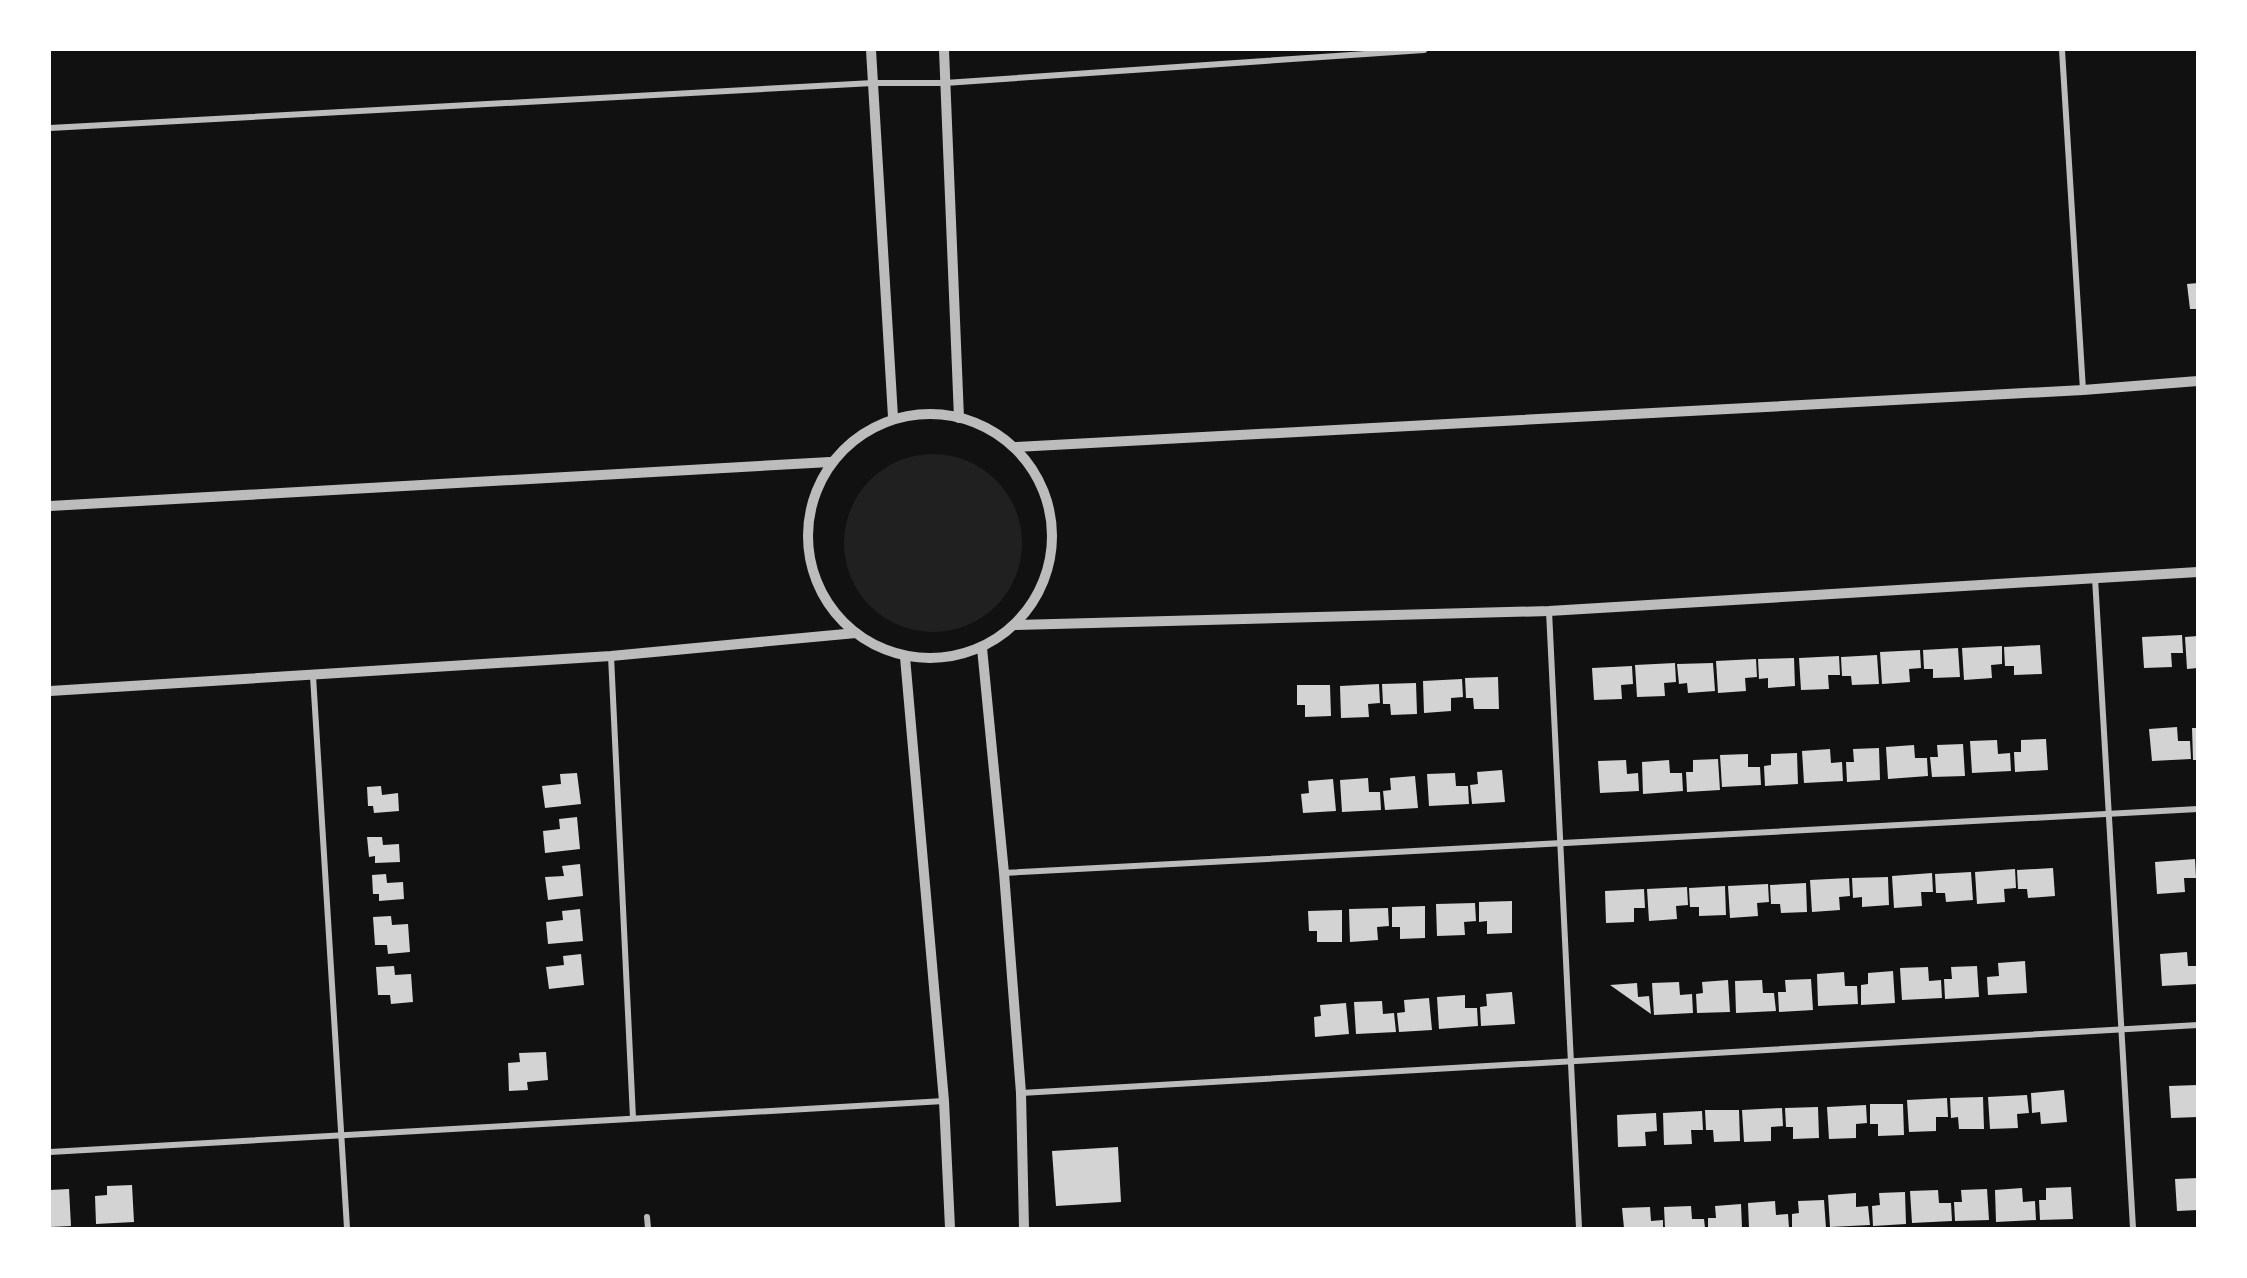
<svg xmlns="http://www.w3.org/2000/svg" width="2247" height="1278" viewBox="0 0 2247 1278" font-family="Commissioner,sans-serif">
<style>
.green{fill:#202020}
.building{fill:#d3d3d3}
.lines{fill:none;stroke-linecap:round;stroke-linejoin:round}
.minor{stroke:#bcbcbc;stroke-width:6}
.tertiary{stroke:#bcbcbc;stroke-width:10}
</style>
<rect width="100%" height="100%" fill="#111"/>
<circle class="green" cx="933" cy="543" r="89"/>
<g class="building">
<path d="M 2198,283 L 2198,309 L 2190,309 L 2187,284 Z"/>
<path d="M 2182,635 L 2183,653 L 2171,653 L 2172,667 L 2144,668 L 2142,637 Z"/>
<path d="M 2198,636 L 2198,668 L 2187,669 L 2185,637 Z"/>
<path d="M 2040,645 L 2042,674 L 2014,675 L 2014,666 L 2005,666 L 2004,647 Z"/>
<path d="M 2002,646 L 2002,664 L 1991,665 L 1992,678 L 1964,680 L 1962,648 Z"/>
<path d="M 1958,648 L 1960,677 L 1933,678 L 1933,669 L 1924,669 L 1923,650 Z"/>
<path d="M 1920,650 L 1921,668 L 1909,669 L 1910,682 L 1882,684 L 1880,652 Z"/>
<path d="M 1877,655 L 1879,684 L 1852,685 L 1851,676 L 1842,676 L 1841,657 Z"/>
<path d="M 1839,656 L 1840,675 L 1828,675 L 1829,689 L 1801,690 L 1799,658 Z"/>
<path d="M 1794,658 L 1795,686 L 1768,688 L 1768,678 L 1759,679 L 1758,659 Z"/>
<path d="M 1756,659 L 1757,677 L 1745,678 L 1746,691 L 1718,693 L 1716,661 Z"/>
<path d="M 1675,663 L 1676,682 L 1664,683 L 1665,696 L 1637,697 L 1635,665 Z"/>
<path d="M 1713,663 L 1715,691 L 1688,693 L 1687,683 L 1679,684 L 1677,664 Z"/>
<path d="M 1632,666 L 1633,684 L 1621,685 L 1622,699 L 1594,700 L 1592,668 Z"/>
<path d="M 1498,677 L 1499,709 L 1474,709 L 1473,698 L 1466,698 L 1465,678 Z"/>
<path d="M 1462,679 L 1463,697 L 1451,698 L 1451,711 L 1424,713 L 1423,681 Z"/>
<path d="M 1416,683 L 1417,714 L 1391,715 L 1390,704 L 1383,704 L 1382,684 Z"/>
<path d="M 1379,684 L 1380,703 L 1368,704 L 1369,717 L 1341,718 L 1340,686 Z"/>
<path d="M 1297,685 L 1330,685 L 1331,716 L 1305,717 L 1305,705 L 1297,705 Z"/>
<path d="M 2177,727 L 2178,741 L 2190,741 L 2191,759 L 2152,761 L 2149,729 Z"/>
<path d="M 2192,728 L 2198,728 L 2198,760 L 2193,760 Z"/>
<path d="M 2046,739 L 2048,770 L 2015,772 L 2014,752 L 2021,752 L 2021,740 Z"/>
<path d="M 1997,740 L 1998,754 L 2010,753 L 2011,771 L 1972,773 L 1970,741 Z"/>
<path d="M 1963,744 L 1965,776 L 1932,777 L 1930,757 L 1938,757 L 1937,745 Z"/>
<path d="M 1914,745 L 1915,758 L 1927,758 L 1928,776 L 1888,779 L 1886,747 Z"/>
<path d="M 1879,748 L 1880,780 L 1847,782 L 1846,762 L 1854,762 L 1853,749 Z"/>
<path d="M 1830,749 L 1831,763 L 1842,762 L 1843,781 L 1804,783 L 1802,751 Z"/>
<path d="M 1797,753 L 1798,784 L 1765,786 L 1764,766 L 1771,765 L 1771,754 Z"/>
<path d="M 1748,754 L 1748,767 L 1760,767 L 1761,785 L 1722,787 L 1720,755 Z"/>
<path d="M 1718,759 L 1720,790 L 1687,792 L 1686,772 L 1693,772 L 1693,760 Z"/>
<path d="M 1626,760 L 1627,774 L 1638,773 L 1639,791 L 1600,793 L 1598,761 Z"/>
<path d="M 1669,760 L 1670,773 L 1682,773 L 1683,791 L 1643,794 L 1642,762 Z"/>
<path d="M 1502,770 L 1505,802 L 1472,804 L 1470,785 L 1478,784 L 1477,772 Z"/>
<path d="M 577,773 L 581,804 L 545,808 L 542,786 L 561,784 L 560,774 Z"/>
<path d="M 1455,773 L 1456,786 L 1468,786 L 1469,804 L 1429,806 L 1427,774 Z"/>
<path d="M 1415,776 L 1418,808 L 1385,810 L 1383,791 L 1391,790 L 1390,778 Z"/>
<path d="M 1368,778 L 1369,792 L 1380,792 L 1381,810 L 1342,812 L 1340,780 Z"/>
<path d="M 1333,779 L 1336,811 L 1303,813 L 1301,794 L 1309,793 L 1308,781 Z"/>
<path d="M 381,786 L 382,795 L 398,793 L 399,811 L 374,813 L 373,806 L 368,806 L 367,787 Z"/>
<path d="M 577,817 L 580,849 L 545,853 L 543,831 L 560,829 L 559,819 Z"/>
<path d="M 367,837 L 382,837 L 383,845 L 399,844 L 400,862 L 375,863 L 375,856 L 369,857 Z"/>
<path d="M 2195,859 L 2196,878 L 2184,878 L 2185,892 L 2157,894 L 2155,862 Z"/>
<path d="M 580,864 L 583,896 L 548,900 L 545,877 L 564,876 L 562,866 Z"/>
<path d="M 2053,868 L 2055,896 L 2028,898 L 2027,889 L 2018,889 L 2017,870 Z"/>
<path d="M 2015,869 L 2016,888 L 2004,889 L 2005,902 L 1977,904 L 1975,872 Z"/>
<path d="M 1971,872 L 1973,900 L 1946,902 L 1945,893 L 1936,893 L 1935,874 Z"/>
<path d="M 1932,873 L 1933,892 L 1921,892 L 1922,906 L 1894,908 L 1892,876 Z"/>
<path d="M 386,874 L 387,883 L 403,882 L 404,899 L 379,901 L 379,894 L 373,894 L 372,875 Z"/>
<path d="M 1888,877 L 1889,905 L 1862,907 L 1862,897 L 1853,898 L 1852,878 Z"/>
<path d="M 1849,878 L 1850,896 L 1839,897 L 1840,910 L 1812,912 L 1810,880 Z"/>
<path d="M 1806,883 L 1807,912 L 1781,913 L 1780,904 L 1771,904 L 1770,885 Z"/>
<path d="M 1768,884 L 1769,902 L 1757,903 L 1758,916 L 1730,918 L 1728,886 Z"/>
<path d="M 1725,886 L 1726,915 L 1699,916 L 1699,907 L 1690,907 L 1689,888 Z"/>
<path d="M 1687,887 L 1688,905 L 1676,906 L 1677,919 L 1649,921 L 1647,889 Z"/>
<path d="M 1644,889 L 1645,908 L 1634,908 L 1634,922 L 1606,923 L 1605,891 Z"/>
<path d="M 1512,901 L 1512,933 L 1487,934 L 1487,921 L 1479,922 L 1479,902 Z"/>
<path d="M 1475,903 L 1476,921 L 1464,922 L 1465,935 L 1437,936 L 1436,904 Z"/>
<path d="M 1425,906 L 1425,938 L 1400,939 L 1400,927 L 1392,927 L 1392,907 Z"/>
<path d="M 1388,908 L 1389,926 L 1377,927 L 1378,940 L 1350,942 L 1349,909 Z"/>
<path d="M 580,909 L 583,941 L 548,944 L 546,922 L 563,920 L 562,911 Z"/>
<path d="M 1342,910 L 1342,942 L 1317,942 L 1317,931 L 1309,931 L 1308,911 Z"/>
<path d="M 391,916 L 392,925 L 408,924 L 410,952 L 388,954 L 387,945 L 375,945 L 373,917 Z"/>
<path d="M 2187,952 L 2188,966 L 2198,966 L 2198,984 L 2162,986 L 2160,954 Z"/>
<path d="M 581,954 L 584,985 L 549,989 L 546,967 L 564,965 L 563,956 Z"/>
<path d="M 2025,961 L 2027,993 L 1988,995 L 1987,977 L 1999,976 L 1998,963 Z"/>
<path d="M 394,966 L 395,975 L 411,974 L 413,1002 L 391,1004 L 390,995 L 378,995 L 376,967 Z"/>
<path d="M 1977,966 L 1979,997 L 1945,999 L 1944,979 L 1952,979 L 1951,967 Z"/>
<path d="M 1928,967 L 1929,981 L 1941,980 L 1942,998 L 1902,1000 L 1900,968 Z"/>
<path d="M 1893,971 L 1895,1003 L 1861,1005 L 1861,985 L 1868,984 L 1868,973 Z"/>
<path d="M 1844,972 L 1845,986 L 1857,986 L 1858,1004 L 1818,1006 L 1817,974 Z"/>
<path d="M 1811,979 L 1813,1010 L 1779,1012 L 1778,992 L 1786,992 L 1785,980 Z"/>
<path d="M 1728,980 L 1730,1012 L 1697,1013 L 1696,994 L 1703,993 L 1702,982 Z"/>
<path d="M 1762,980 L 1763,993 L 1774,993 L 1776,1011 L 1736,1013 L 1735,981 Z"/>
<path d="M 1679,982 L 1680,995 L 1692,994 L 1693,1013 L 1654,1015 L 1652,983 Z"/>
<path d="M 1637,983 L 1638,997 L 1649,996 L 1651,1014 L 1610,985 Z"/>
<path d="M 1512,992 L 1515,1024 L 1481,1026 L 1480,1007 L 1487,1006 L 1486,994 Z"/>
<path d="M 1465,995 L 1465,1008 L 1477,1008 L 1478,1026 L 1439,1029 L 1437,997 Z"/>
<path d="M 1429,998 L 1432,1030 L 1399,1032 L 1397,1013 L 1405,1012 L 1404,1000 Z"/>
<path d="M 1382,1001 L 1383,1014 L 1394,1013 L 1396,1032 L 1356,1034 L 1354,1002 Z"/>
<path d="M 1346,1003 L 1349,1034 L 1315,1037 L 1314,1017 L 1321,1016 L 1320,1005 Z"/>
<path d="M 546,1052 L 548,1080 L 527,1082 L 528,1090 L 509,1091 L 508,1063 L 520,1062 L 519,1053 Z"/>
<path d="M 2198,1085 L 2198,1117 L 2171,1118 L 2169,1086 Z"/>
<path d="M 2064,1090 L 2067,1122 L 2041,1124 L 2040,1112 L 2032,1113 L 2031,1093 Z"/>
<path d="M 2027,1095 L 2029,1113 L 2017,1114 L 2018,1128 L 1990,1129 L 1988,1097 Z"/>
<path d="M 1983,1097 L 1984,1129 L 1959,1129 L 1958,1117 L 1951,1118 L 1950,1098 Z"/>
<path d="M 1947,1098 L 1948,1117 L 1936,1117 L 1936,1131 L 1909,1132 L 1907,1100 Z"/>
<path d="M 1870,1104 L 1903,1104 L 1904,1135 L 1878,1136 L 1878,1124 L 1870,1124 Z"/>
<path d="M 1866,1105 L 1867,1123 L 1856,1124 L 1856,1138 L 1829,1139 L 1827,1107 Z"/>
<path d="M 1818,1107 L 1819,1138 L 1793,1139 L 1793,1127 L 1786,1127 L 1785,1108 Z"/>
<path d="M 1782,1108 L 1783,1126 L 1771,1127 L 1771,1141 L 1744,1142 L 1742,1110 Z"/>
<path d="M 1705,1110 L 1739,1110 L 1740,1141 L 1714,1142 L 1713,1130 L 1706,1130 Z"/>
<path d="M 1702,1111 L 1703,1130 L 1691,1130 L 1692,1144 L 1664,1145 L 1663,1113 Z"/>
<path d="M 1656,1113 L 1657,1131 L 1645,1132 L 1646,1146 L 1618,1147 L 1617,1115 Z"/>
<path d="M 1118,1147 L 1121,1202 L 1056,1206 L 1052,1151 Z"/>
<path d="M 2198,1178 L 2198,1210 L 2177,1211 L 2175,1179 Z"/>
<path d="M 132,1185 L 134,1222 L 96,1224 L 95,1196 L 107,1195 L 107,1186 Z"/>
<path d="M 2071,1187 L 2073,1219 L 2040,1220 L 2039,1200 L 2046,1200 L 2046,1188 Z"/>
<path d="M 2022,1188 L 2023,1202 L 2035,1201 L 2036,1220 L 1996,1222 L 1995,1190 Z"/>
<path d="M 69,1189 L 71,1226 L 50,1227 L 50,1190 Z"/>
<path d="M 1987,1189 L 1989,1220 L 1955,1221 L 1954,1202 L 1962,1202 L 1961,1190 Z"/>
<path d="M 1938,1190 L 1939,1203 L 1951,1203 L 1952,1221 L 1912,1223 L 1910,1191 Z"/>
<path d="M 1905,1192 L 1906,1224 L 1873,1226 L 1872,1206 L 1880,1205 L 1879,1193 Z"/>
<path d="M 1856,1193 L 1856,1207 L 1868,1206 L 1870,1225 L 1830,1227 L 1828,1195 Z"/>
<path d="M 1824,1200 L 1826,1228 L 1792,1228 L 1792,1214 L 1799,1213 L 1798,1201 Z"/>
<path d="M 1775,1201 L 1776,1215 L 1788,1214 L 1789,1228 L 1749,1228 L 1748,1203 Z"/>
<path d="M 1741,1204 L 1742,1228 L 1708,1228 L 1708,1218 L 1716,1218 L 1715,1206 Z"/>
<path d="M 1691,1206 L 1692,1219 L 1704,1219 L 1705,1228 L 1665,1228 L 1664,1207 Z"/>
<path d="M 1650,1207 L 1651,1221 L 1663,1220 L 1663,1228 L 1624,1228 L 1622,1208 Z"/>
</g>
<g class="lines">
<g class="minor">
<path d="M 2062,50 L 2083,390"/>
<path d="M 50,128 L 873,83 L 945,83 L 1424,50"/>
<path d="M 2095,578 L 2133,1228"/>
<path d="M 1549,611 L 1579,1228"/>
<path d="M 611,656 L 633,1118"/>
<path d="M 313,676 L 347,1228"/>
<path d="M 1004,873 L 2198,809"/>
<path d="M 1021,1093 L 2198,1025"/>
<path d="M 50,1152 L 944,1101"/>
<path d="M 647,1217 L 648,1228"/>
</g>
<g class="tertiary">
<path d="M 871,50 L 893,417"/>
<path d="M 944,50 L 959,418"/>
<circle cx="930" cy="536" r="122"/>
<path d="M 1015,447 L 2083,390 L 2198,381"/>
<path d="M 50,506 L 830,462"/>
<path d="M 1015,625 L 1549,611 L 2198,572"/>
<path d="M 982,648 L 1004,873 L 1021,1093 L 1024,1228"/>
<path d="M 905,657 L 944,1101 L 950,1228"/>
<path d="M 50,691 L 611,656 L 856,633"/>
</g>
</g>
<rect width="2247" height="1278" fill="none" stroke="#ffffff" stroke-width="102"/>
</svg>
